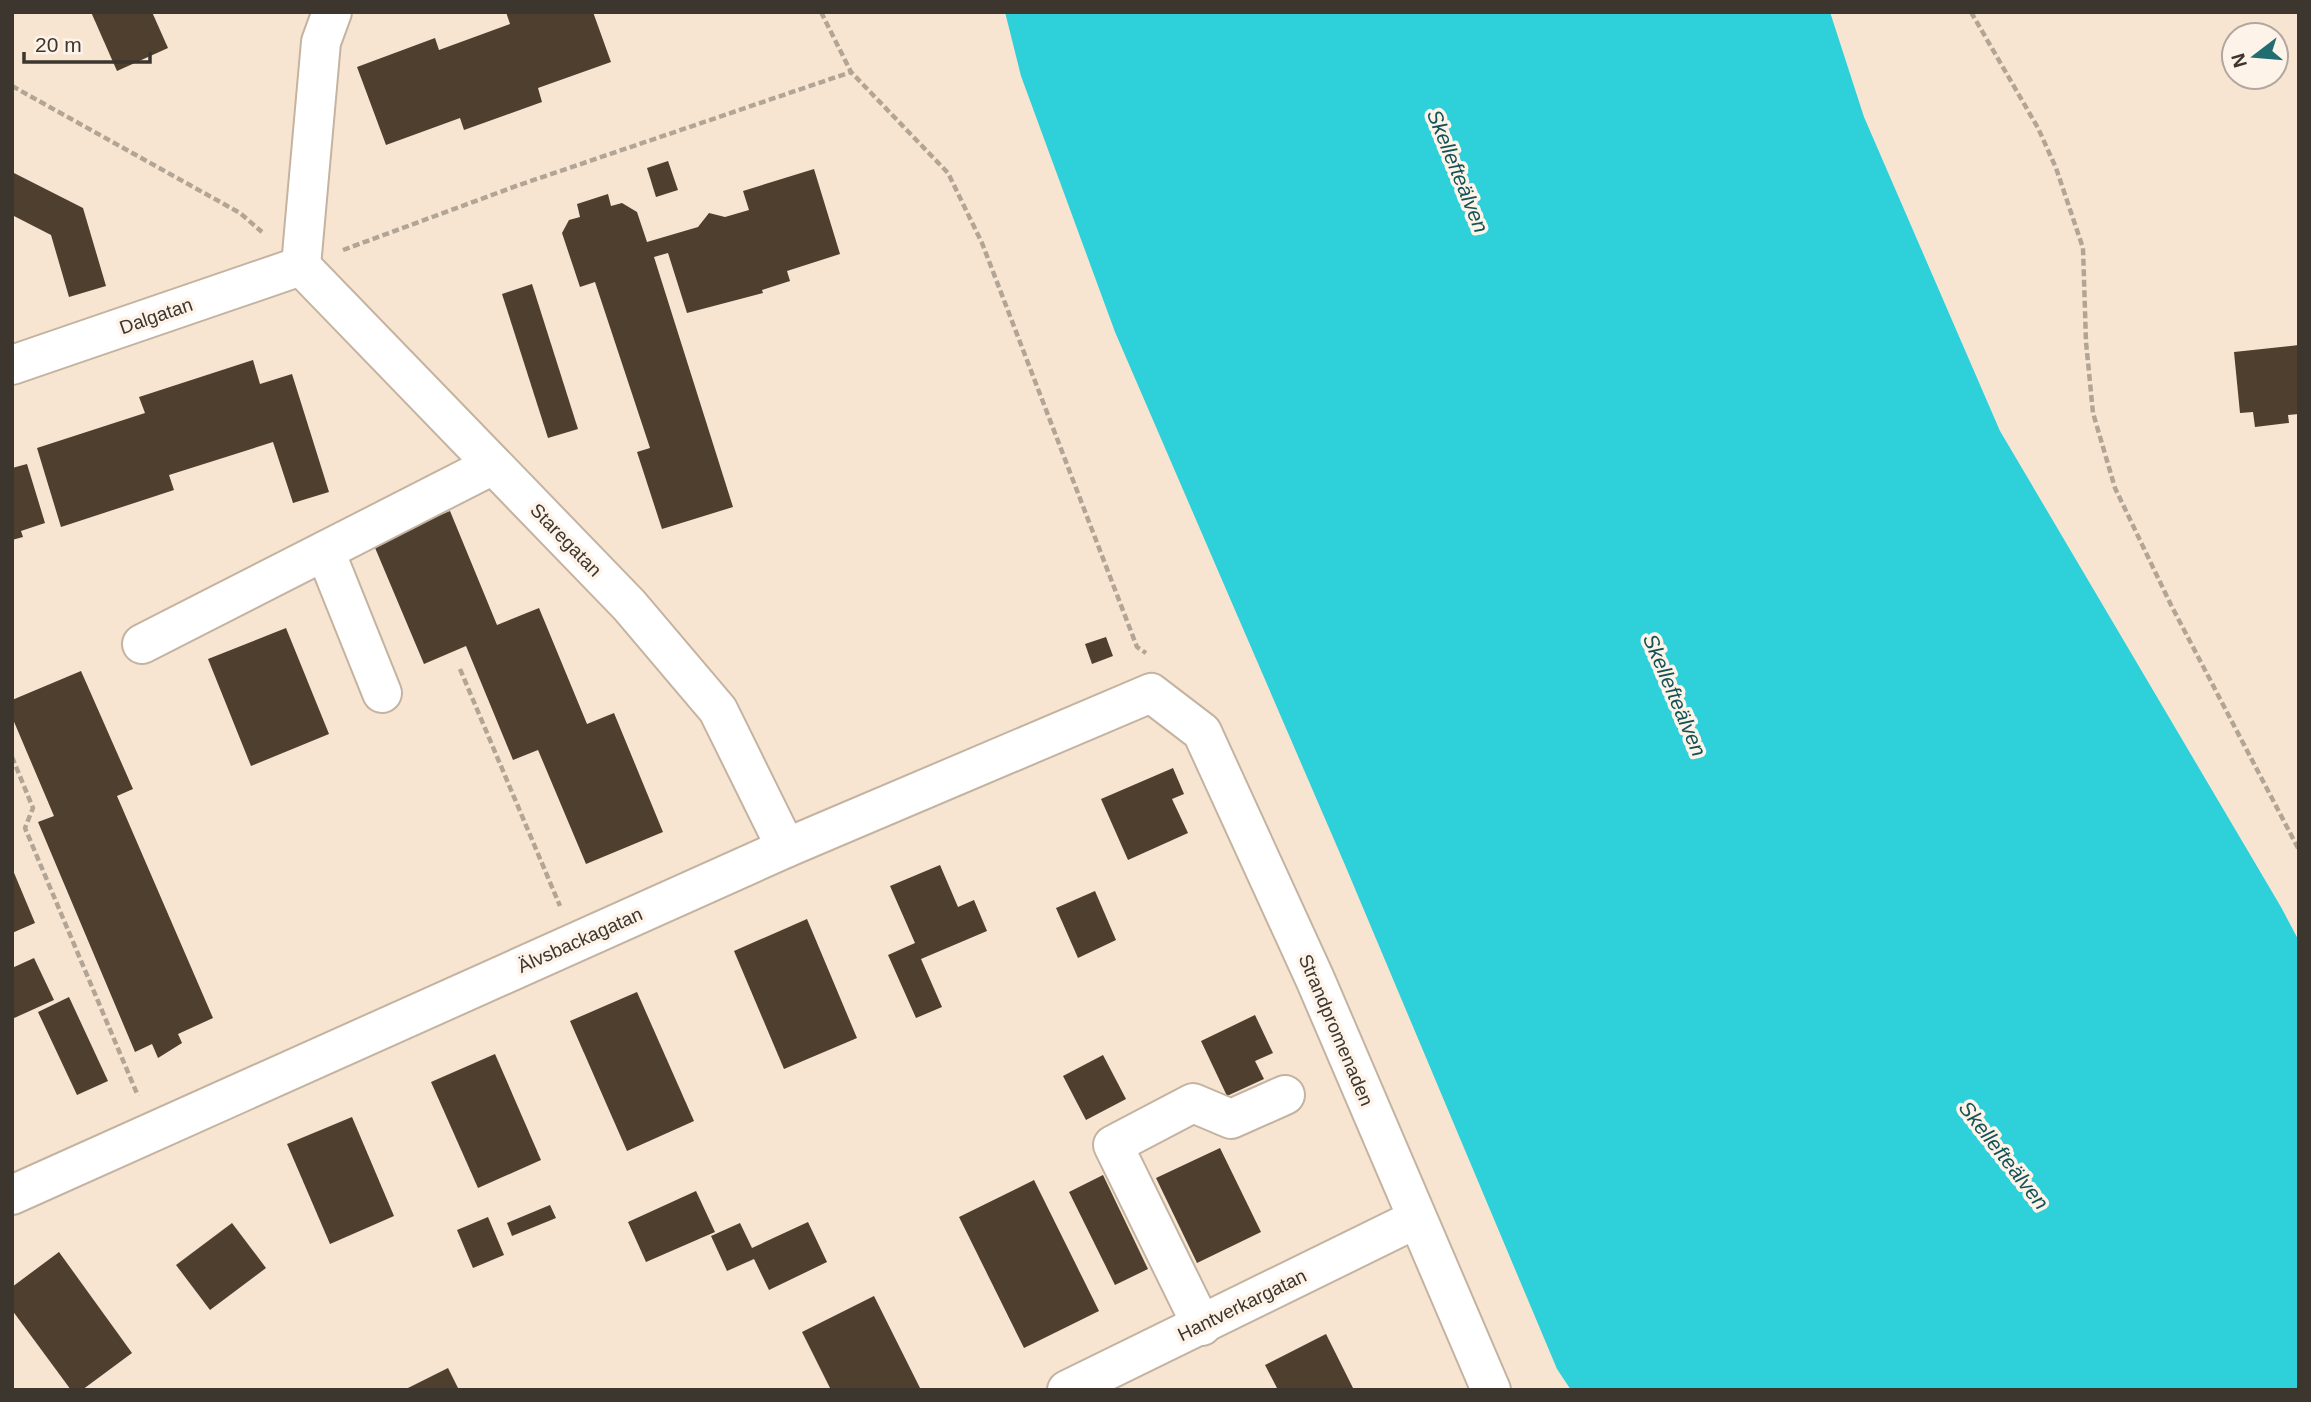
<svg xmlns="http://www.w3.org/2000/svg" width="2311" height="1402" viewBox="0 0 2311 1402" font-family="Helvetica,sans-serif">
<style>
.water{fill:#2ed0da}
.building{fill:#4e3f2f}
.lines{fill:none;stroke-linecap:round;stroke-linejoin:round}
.minor-casing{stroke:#c4b3a0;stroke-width:42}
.path{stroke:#b3a595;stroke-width:4.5;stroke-dasharray:7 3.5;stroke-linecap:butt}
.minor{stroke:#fff;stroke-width:38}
.labels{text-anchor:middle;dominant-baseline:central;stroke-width:7;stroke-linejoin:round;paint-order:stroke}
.street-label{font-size:19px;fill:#3d362e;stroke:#fef3e8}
.water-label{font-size:21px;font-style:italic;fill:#125357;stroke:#fef3e8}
</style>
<rect width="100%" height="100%" fill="#f7e5d1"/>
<path class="water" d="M 1005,12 L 1830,12 L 1864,117 L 2000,431 L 2281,907 L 2299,941 L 2299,1390 L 1571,1390 L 1557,1369 L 1345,865 L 1115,332 L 1021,76 Z"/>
<g class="building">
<path d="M 91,12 L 152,12 L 168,48 L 117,71 Z"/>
<path d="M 506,12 L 593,12 L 611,62 L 538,88 L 542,102 L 464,130 L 460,118 L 386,145 L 357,67 L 435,38 L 439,50 L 510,24 Z"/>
<path d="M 668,161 L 678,190 L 656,197 L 647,168 Z"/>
<path d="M 814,169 L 840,254 L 787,271 L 790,281 L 762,290 L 763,293 L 687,313 L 668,253 L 654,257 L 733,507 L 662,529 L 637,452 L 650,448 L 595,282 L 580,287 L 562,233 L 569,220 L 580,217 L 577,204 L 608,194 L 611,206 L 622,203 L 637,212 L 647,242 L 698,227 L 709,213 L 725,217 L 749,210 L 743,191 Z"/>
<path d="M 12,172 L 83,208 L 106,286 L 69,297 L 51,235 L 12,215 Z"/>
<path d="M 532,284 L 578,429 L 548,438 L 502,294 Z"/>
<path d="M 2299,345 L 2299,414 L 2288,415 L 2289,423 L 2255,427 L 2253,412 L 2240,413 L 2234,352 Z"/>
<path d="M 253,360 L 260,384 L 292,374 L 329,492 L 293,503 L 273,442 L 169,475 L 174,490 L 61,527 L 37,448 L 145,413 L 139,397 Z"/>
<path d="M 27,464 L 45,523 L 21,531 L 23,537 L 12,540 L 12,468 Z"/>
<path d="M 450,511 L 497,625 L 539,608 L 587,724 L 614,713 L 663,832 L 586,864 L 538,750 L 513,760 L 466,646 L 424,664 L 373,543 Z"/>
<path d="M 286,628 L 329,734 L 251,766 L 208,659 Z"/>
<path d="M 1106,637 L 1113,656 L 1092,664 L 1085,644 Z"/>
<path d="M 81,671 L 133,789 L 117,796 L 213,1018 L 178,1034 L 182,1043 L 158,1058 L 152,1044 L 135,1052 L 38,822 L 54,816 L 12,717 L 12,700 Z"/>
<path d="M 1173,768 L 1184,794 L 1172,799 L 1188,833 L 1128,860 L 1101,799 Z"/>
<path d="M 940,865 L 958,907 L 974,900 L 987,931 L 921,959 L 942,1007 L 916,1018 L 888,955 L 915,943 L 890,886 Z"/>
<path d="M 12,868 L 35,923 L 12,933 Z"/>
<path d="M 1095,891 L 1116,940 L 1078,958 L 1056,908 Z"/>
<path d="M 807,919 L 857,1038 L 784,1069 L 734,951 Z"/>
<path d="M 34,958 L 54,1000 L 12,1019 L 12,968 Z"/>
<path d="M 637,992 L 694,1121 L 627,1151 L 570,1021 Z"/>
<path d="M 69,997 L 108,1081 L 77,1095 L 38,1012 Z"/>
<path d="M 1255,1015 L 1273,1053 L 1255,1061 L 1264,1079 L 1227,1096 L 1201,1041 Z"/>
<path d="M 495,1054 L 541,1160 L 478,1188 L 431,1082 Z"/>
<path d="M 1103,1055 L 1126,1099 L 1086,1120 L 1063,1076 Z"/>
<path d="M 352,1117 L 394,1216 L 330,1244 L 287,1144 Z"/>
<path d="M 1220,1148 L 1261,1232 L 1197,1263 L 1156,1178 Z"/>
<path d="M 1103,1175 L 1148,1269 L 1115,1285 L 1069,1192 Z"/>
<path d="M 1034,1180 L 1099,1311 L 1024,1348 L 959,1217 Z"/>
<path d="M 696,1191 L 715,1232 L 646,1262 L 628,1222 Z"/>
<path d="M 550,1205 L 556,1218 L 512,1236 L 507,1223 Z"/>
<path d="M 488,1217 L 504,1255 L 473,1268 L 457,1230 Z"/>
<path d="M 808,1222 L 827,1262 L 769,1290 L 754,1259 L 727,1271 L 711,1236 L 740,1223 L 752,1248 Z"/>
<path d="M 232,1223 L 266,1268 L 210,1310 L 176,1265 Z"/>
<path d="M 59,1252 L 132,1353 L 82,1390 L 71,1390 L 12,1310 L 12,1287 Z"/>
<path d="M 874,1296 L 921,1390 L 831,1390 L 802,1332 Z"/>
<path d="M 1326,1334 L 1354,1390 L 1278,1390 L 1265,1365 Z"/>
<path d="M 448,1368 L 459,1390 L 404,1390 Z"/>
</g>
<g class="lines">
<defs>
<g id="minor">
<path d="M 301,266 L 629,605 L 718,710 L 786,848"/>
<path d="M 301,266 L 321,42 L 332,12"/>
<path d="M 12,365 L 301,266"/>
<path d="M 325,551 L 382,693"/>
<path d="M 142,644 L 493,465"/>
<path d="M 12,1195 L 786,848 L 1151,693 L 1202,732 L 1315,979 L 1491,1390"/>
<path d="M 1202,1326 L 1113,1145 L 1193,1103 L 1231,1119 L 1285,1095"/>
<path d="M 1067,1390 L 1416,1219"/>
</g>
</defs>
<use href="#minor" class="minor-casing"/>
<g class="path">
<path d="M 821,12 L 851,72 L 948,173 L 982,243 L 1137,647 L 1146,653"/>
<path d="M 1971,12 L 2038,128 L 2056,168 L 2083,248 L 2086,342 L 2093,413 L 2115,488 L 2171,605 L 2299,850"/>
<path d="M 12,86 L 240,213 L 262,232"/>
<path d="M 343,250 L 519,185 L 851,72"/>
<path d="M 460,669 L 560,906"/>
<path d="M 12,757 L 33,808 L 25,828 L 138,1096"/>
</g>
<use href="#minor" class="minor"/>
</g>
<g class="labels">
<g class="street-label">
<text transform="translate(156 316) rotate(-19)">Dalgatan</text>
<text transform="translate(566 540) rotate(46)">Staregatan</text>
<text transform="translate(580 940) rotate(-24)">Älvsbackagatan</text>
<text transform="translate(1336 1030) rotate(67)">Strandpromenaden</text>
<text transform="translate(1242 1305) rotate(-26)">Hantverkargatan</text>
</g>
<g class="water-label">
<text transform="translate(1458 171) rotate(68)">Skellefteälven</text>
<text transform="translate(1675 695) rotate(67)">Skellefteälven</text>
<text transform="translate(2004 1155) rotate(52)">Skellefteälven</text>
</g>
</g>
<rect width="2311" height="1402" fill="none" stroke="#3d362e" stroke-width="28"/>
<g transform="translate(2255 56) rotate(254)"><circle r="33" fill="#fef3e8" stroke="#b1a79e" stroke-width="2"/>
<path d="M0-5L12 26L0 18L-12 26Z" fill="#216d72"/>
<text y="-10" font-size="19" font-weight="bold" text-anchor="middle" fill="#3d362e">N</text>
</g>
<path d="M24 52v10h126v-10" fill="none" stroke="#3d362e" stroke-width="3.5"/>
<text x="35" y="52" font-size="21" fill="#3d362e" stroke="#fef3e8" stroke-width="5" paint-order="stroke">20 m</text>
</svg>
